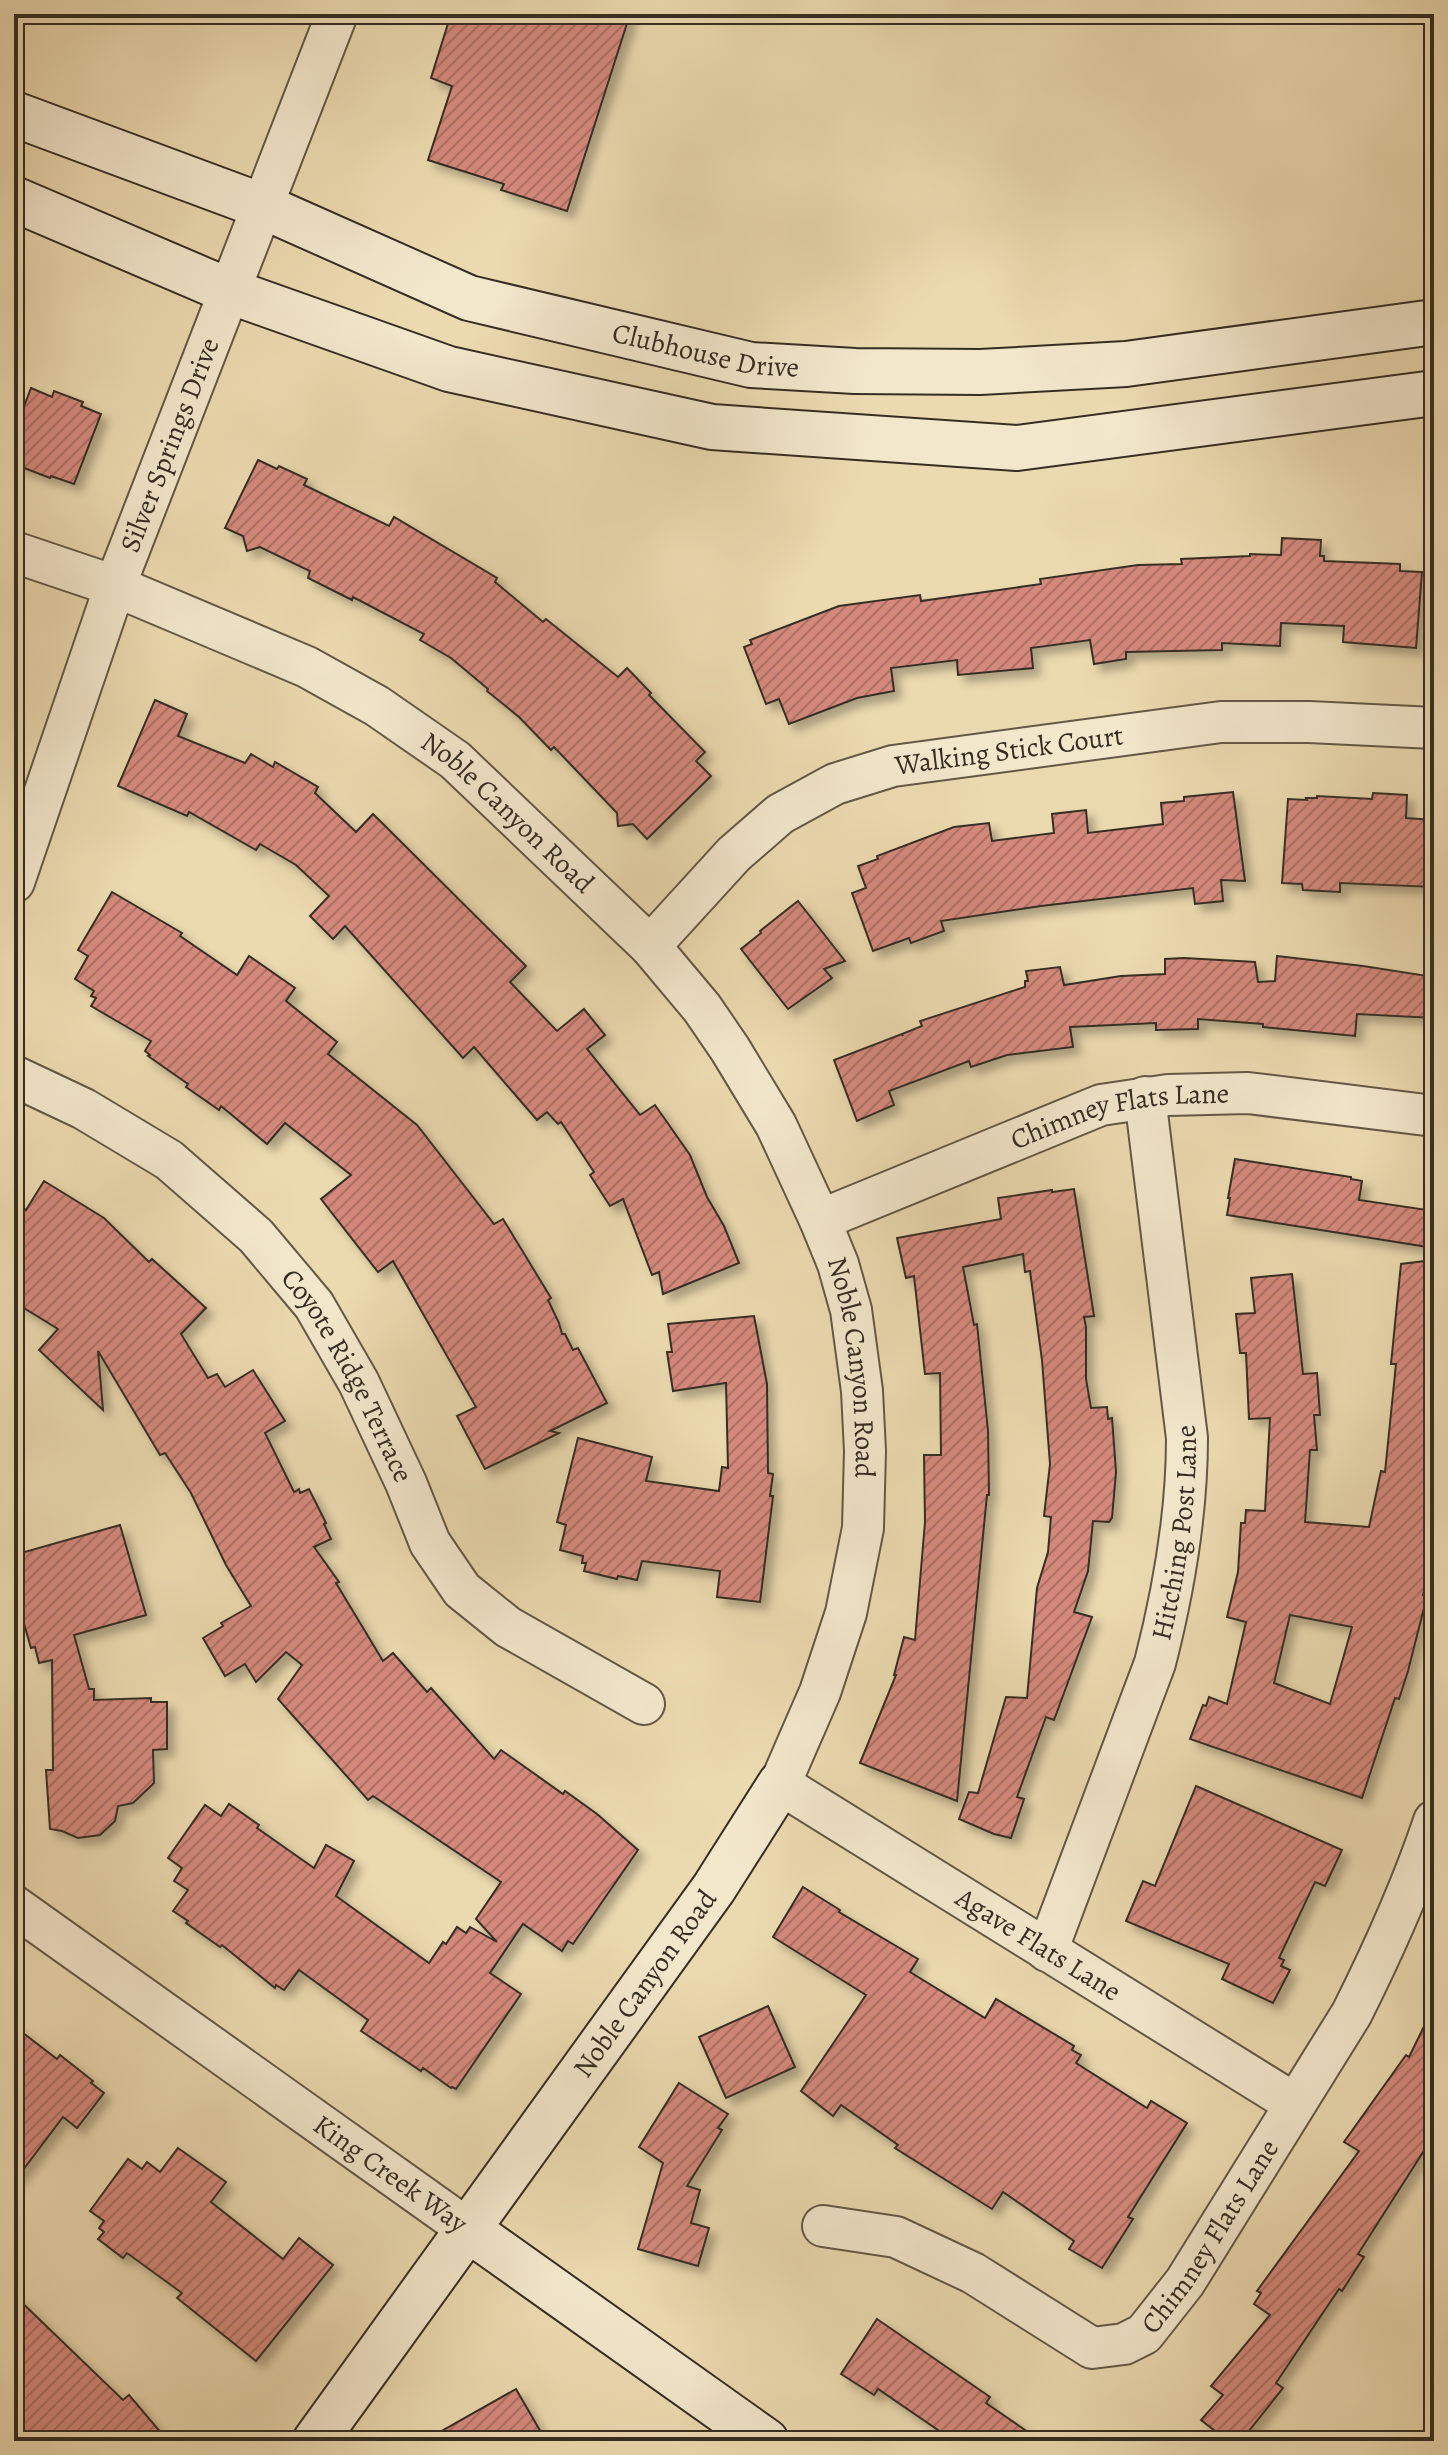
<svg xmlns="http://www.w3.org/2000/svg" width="1448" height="2455" viewBox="0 0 1448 2455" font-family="Alegreya,serif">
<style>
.building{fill:url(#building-hatch);stroke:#362d23;stroke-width:2;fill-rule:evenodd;filter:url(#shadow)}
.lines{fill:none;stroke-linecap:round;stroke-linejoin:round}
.street-casing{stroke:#635846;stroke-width:44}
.secondary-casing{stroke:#362d23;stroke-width:48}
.street{stroke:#f2e6cb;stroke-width:40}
.secondary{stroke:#f2e6cb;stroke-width:44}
.labels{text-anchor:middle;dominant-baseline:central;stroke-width:6;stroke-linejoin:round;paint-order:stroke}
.street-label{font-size:28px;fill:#362d23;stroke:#f2e6cb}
</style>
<defs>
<pattern id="building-hatch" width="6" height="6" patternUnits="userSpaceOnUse" patternTransform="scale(2)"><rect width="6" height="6" fill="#d4897c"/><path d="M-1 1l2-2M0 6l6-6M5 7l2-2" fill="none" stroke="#ad7065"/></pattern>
<filter id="shadow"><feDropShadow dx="7" dy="7" stdDeviation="4" flood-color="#0004"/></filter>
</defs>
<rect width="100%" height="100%" fill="#ebd9af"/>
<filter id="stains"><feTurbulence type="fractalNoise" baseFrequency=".0025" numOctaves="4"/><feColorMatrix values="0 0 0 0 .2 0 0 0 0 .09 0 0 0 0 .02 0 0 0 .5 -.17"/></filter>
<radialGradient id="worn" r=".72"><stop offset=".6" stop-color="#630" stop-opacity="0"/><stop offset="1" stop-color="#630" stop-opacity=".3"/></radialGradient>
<g class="building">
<path d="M 451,14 L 630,14 L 567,211 L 501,190 L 504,184 L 428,160 L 452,86 L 431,78 Z"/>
<path d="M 31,388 L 52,397 L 54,391 L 83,402 L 81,406 L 101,414 L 74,484 L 51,476 L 50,478 L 14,464 L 14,433 Z"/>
<path d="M 258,460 L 277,469 L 279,466 L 307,479 L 304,485 L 389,526 L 394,517 L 497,578 L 495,582 L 543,622 L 546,619 L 618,677 L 627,668 L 651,693 L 649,695 L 705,752 L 696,761 L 711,776 L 647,839 L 633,824 L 618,826 L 617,813 L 554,747 L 551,750 L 519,717 L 487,691 L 488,689 L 451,658 L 420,640 L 424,634 L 353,597 L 352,600 L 308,578 L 310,571 L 260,547 L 247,551 L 243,536 L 225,528 Z"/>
<path d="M 1282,538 L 1321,540 L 1320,556 L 1324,556 L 1324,561 L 1400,564 L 1400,571 L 1422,572 L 1416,648 L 1343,642 L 1344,626 L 1281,623 L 1280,646 L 1222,643 L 1222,650 L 1126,652 L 1126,659 L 1094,664 L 1090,640 L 1031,648 L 1033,668 L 958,675 L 957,660 L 891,668 L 894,691 L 857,698 L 789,724 L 779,699 L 766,704 L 744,647 L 752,644 L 750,640 L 839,606 L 920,595 L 921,601 L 1041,584 L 1040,579 L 1138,565 L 1182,564 L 1181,559 L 1250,556 L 1250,554 L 1281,555 Z"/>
<path d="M 155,700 L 187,714 L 178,736 L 245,763 L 251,754 L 273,767 L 275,762 L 318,787 L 315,793 L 356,832 L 373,814 L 526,966 L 510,982 L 557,1031 L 584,1009 L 605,1035 L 587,1049 L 640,1115 L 655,1105 L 690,1155 L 707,1197 L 724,1226 L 739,1263 L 663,1294 L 659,1272 L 652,1275 L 623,1199 L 610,1206 L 590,1175 L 594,1172 L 561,1122 L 558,1124 L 547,1112 L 537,1120 L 474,1047 L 463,1058 L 345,926 L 333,939 L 310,916 L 329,896 L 296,865 L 260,844 L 256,850 L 189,812 L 187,816 L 118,786 Z"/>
<path d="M 1233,792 L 1245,881 L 1221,880 L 1223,901 L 1195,904 L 1193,888 L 1041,906 L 941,921 L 944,931 L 911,943 L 909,938 L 873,951 L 852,893 L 866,888 L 858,866 L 878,859 L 877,856 L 954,827 L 989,823 L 992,841 L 1054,833 L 1052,814 L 1086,810 L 1088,833 L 1163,824 L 1161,803 L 1184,801 L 1184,797 Z"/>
<path d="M 1373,793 L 1407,795 L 1406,818 L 1434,820 L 1434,887 L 1340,883 L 1340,892 L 1303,890 L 1302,884 L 1282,883 L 1288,799 L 1307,800 L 1306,798 L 1317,798 L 1317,796 L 1372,799 Z"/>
<path d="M 112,892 L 182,933 L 180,936 L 237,975 L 249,956 L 295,988 L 286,1001 L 337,1042 L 328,1054 L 417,1125 L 494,1224 L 503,1219 L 551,1298 L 548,1300 L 559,1323 L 562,1334 L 565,1334 L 573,1350 L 578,1348 L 607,1403 L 550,1431 L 559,1433 L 485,1469 L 457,1416 L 476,1407 L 393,1261 L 378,1272 L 321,1199 L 351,1175 L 285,1123 L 267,1144 L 221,1106 L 219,1110 L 186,1087 L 188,1084 L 148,1056 L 150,1055 L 145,1051 L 151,1041 L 91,1006 L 96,998 L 91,996 L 94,991 L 75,979 L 88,956 L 78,950 Z"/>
<path d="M 798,901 L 845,961 L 824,969 L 832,978 L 788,1009 L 741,949 L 761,933 L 760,931 Z"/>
<path d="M 1277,956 L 1363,966 L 1434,977 L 1434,1018 L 1357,1014 L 1355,1036 L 1263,1027 L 1263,1024 L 1198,1019 L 1198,1029 L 1156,1030 L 1156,1023 L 1070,1027 L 1073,1047 L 1007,1055 L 971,1067 L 969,1061 L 889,1091 L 894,1105 L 857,1121 L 834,1060 L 902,1034 L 903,1036 L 902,1034 L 922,1026 L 920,1021 L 1025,987 L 1025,981 L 1028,981 L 1026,971 L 1060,967 L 1064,985 L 1121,976 L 1165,974 L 1165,959 L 1184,958 L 1255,962 L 1258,982 L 1275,981 Z"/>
<path d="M 1235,1159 L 1351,1177 L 1351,1179 L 1362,1181 L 1359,1200 L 1434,1211 L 1434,1248 L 1227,1215 L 1230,1198 L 1228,1198 Z"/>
<path d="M 44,1181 L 104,1218 L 149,1262 L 152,1259 L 206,1308 L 181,1334 L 208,1378 L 217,1374 L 225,1387 L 253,1370 L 285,1421 L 265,1433 L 294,1492 L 299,1489 L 300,1493 L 309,1489 L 326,1523 L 324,1524 L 331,1539 L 314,1547 L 339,1582 L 336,1583 L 383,1661 L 393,1653 L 427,1692 L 431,1688 L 494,1759 L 501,1750 L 563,1794 L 565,1791 L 597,1814 L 638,1850 L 573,1944 L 568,1941 L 562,1951 L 523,1924 L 490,1973 L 521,1994 L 456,2089 L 452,2087 L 451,2088 L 423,2068 L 421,2071 L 361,2031 L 368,2020 L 299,1970 L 284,1990 L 276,1985 L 275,1988 L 222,1945 L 220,1947 L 186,1923 L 188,1921 L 173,1911 L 188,1890 L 174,1881 L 182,1868 L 168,1858 L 205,1805 L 221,1816 L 229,1804 L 259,1825 L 257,1828 L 314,1868 L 326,1845 L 354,1861 L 336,1896 L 429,1963 L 443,1942 L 446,1944 L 457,1927 L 466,1933 L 470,1927 L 497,1942 L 476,1919 L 501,1882 L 373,1796 L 368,1800 L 278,1699 L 302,1665 L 286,1652 L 256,1682 L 245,1664 L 225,1676 L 203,1638 L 223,1626 L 221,1623 L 251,1606 L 226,1565 L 191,1493 L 165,1453 L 160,1455 L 98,1351 L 103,1410 L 39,1350 L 58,1329 L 14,1302 L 14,1202 L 26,1210 Z"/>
<path d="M 1074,1189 L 1094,1316 L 1084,1317 L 1086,1327 L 1086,1379 L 1091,1408 L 1107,1407 L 1108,1419 L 1112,1418 L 1116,1472 L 1112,1518 L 1109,1522 L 1093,1521 L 1088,1571 L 1074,1612 L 1092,1617 L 1054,1720 L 1046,1717 L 1017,1797 L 1024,1799 L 1011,1838 L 994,1834 L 959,1819 L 969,1792 L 978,1793 L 1006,1697 L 1027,1698 L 1037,1588 L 1048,1552 L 1051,1517 L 1044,1516 L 1050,1464 L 1042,1360 L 1030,1271 L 1025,1272 L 1023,1254 L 963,1267 L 974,1325 L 977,1324 L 988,1431 L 989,1495 L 987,1495 L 957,1801 L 860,1763 L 896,1675 L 894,1675 L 904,1637 L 915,1640 L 925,1522 L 924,1455 L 941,1455 L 940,1373 L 925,1374 L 914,1276 L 906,1278 L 897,1238 L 1001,1219 L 998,1198 L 1052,1190 L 1052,1192 Z"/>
<path d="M 1434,1260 L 1434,1358 L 1431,1386 L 1434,1387 L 1434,1553 L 1423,1595 L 1427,1596 L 1408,1671 L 1399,1699 L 1395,1698 L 1362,1798 L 1190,1739 L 1203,1705 L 1206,1706 L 1209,1697 L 1227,1704 L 1246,1622 L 1227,1617 L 1238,1572 L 1241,1523 L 1245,1523 L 1246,1510 L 1265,1511 L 1270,1418 L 1249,1419 L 1246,1353 L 1240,1353 L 1236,1314 L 1255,1313 L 1251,1278 L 1292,1274 L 1303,1374 L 1317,1373 L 1320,1415 L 1314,1415 L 1317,1450 L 1310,1450 L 1305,1522 L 1369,1527 L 1381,1471 L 1385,1472 L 1396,1364 L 1391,1364 L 1401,1264 ZM 1290,1615 L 1352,1627 L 1330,1704 L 1274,1683 Z"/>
<path d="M 754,1316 L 767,1384 L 768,1473 L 773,1474 L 770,1496 L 773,1496 L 760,1602 L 717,1597 L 720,1571 L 642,1561 L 637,1580 L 618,1576 L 617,1579 L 584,1571 L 586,1563 L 582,1563 L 583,1556 L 560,1550 L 566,1525 L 557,1522 L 578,1438 L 652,1457 L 646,1481 L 719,1491 L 722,1467 L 728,1468 L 726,1383 L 673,1391 L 667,1352 L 672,1352 L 668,1324 Z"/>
<path d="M 120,1525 L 146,1615 L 74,1635 L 89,1689 L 94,1689 L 94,1700 L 151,1698 L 151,1702 L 167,1702 L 167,1749 L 153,1750 L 154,1783 L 133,1803 L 118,1806 L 115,1821 L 100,1835 L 78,1838 L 62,1831 L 50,1829 L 46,1770 L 53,1770 L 52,1660 L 39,1663 L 35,1647 L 31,1648 L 16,1596 L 22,1595 L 14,1568 L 14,1555 Z"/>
<path d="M 1196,1786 L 1342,1850 L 1325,1886 L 1315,1882 L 1279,1958 L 1284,1960 L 1281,1966 L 1290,1970 L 1273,2003 L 1222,1979 L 1229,1964 L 1126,1921 L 1143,1881 L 1155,1886 Z"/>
<path d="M 803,1887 L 840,1910 L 839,1912 L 918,1959 L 910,1972 L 985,2018 L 996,1999 L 1074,2046 L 1072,2050 L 1081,2055 L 1076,2063 L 1147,2108 L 1151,2101 L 1187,2123 L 1128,2217 L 1133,2219 L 1102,2268 L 1069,2249 L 1074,2241 L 1003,2192 L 992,2209 L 895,2148 L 898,2145 L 841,2105 L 833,2116 L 801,2091 L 866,1995 L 773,1937 Z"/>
<path d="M 768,2006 L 795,2067 L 726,2098 L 699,2037 Z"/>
<path d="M 1434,2006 L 1434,2135 L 1358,2254 L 1364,2257 L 1342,2291 L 1339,2289 L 1276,2383 L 1283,2388 L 1241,2441 L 1228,2441 L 1201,2420 L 1223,2395 L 1211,2386 L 1270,2315 L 1254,2304 L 1261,2293 L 1257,2291 L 1359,2151 L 1344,2142 L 1406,2055 L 1409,2057 Z"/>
<path d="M 14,2026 L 57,2059 L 60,2055 L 93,2081 L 91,2083 L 104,2093 L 77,2128 L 63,2117 L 14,2182 Z"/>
<path d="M 679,2083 L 728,2114 L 718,2128 L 722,2130 L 687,2186 L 700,2190 L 691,2223 L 709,2228 L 698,2266 L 638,2249 L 663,2163 L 639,2147 Z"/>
<path d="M 178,2148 L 226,2182 L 211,2202 L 283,2259 L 299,2238 L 333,2265 L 256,2361 L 177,2298 L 182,2293 L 127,2253 L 123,2258 L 98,2239 L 104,2232 L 99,2228 L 104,2221 L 90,2211 L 128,2159 L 142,2169 L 147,2162 L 160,2172 Z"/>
<path d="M 14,2295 L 123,2400 L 129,2395 L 168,2441 L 14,2441 Z"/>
<path d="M 877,2319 L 990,2397 L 986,2403 L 1041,2441 L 954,2441 L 878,2389 L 874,2395 L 841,2374 Z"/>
<path d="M 516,2389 L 546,2441 L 424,2441 Z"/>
</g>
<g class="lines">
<defs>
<g id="street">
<path id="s1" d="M 14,552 L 115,586 L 307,667 L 377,706 L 455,760 L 650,946 L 702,1008 L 730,1049 L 776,1125 L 820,1220 L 838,1264 L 851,1310 L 862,1391 L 865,1451 L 863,1528 L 846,1613 L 820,1692 L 780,1784 L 1295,2104"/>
<path id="s2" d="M 14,882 L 115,586 L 337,14"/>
<path id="s3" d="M 650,946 L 734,854 L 780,814 L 835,784 L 893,766 L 1221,722 L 1309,722 L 1434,728"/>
<path id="s4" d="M 14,1076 L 84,1109 L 169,1160 L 256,1236 L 314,1305 L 359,1383 L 406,1483 L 430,1543 L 462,1590 L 508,1627 L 644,1704"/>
<path id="s5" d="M 820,1220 L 1101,1105 L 1168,1095 L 1248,1093 L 1434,1116"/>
<path id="s6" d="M 14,1906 L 469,2230"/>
<path id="s7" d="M 1047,1951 L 1155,1663 C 1174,1589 1187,1515 1187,1438 L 1145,1097"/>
<path id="s8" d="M 823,2226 L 896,2237 L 973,2273 L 1092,2348 L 1124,2344 L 1144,2334 L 1185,2282 L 1352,2013 C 1383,1951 1412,1887 1434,1821"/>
</g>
<g id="secondary">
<path id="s9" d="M 14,114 L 262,206 L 469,298 L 751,365 L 855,371 L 980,372 L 1126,364 L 1434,322"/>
<path d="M 14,199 L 229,291 L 449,369 L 712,427 L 1017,448 L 1434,393"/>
<path d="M 469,2230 L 766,2441"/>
<path id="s10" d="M 315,2441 L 714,1888 L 780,1784"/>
</g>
</defs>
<use href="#street" class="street-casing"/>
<use href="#secondary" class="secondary-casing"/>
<use href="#street" class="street"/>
<use href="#secondary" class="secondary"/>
</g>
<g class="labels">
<g class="street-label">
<text stroke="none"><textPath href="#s9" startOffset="734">Clubhouse Drive</textPath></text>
<text stroke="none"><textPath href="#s2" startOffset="464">Silver Springs Drive</textPath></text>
<text stroke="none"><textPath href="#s3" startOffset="426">Walking Stick Court</textPath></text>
<text stroke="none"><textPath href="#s1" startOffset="564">Noble Canyon Road</textPath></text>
<text stroke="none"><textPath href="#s5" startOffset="320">Chimney Flats Lane</textPath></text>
<text stroke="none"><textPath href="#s1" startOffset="1236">Noble Canyon Road</textPath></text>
<text stroke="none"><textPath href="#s4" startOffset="460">Coyote Ridge Terrace</textPath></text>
<text stroke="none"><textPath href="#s7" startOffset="440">Hitching Post Lane</textPath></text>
<text stroke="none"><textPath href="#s1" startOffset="1972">Agave Flats Lane</textPath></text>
<text stroke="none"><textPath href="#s10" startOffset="564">Noble Canyon Road</textPath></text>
<text stroke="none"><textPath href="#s6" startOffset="462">King Creek Way</textPath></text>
<text stroke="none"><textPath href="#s8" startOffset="472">Chimney Flats Lane</textPath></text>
</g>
</g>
<rect width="1448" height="2455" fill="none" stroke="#ebd9af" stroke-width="48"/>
<rect x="16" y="16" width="1416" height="2423" fill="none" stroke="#362d23" stroke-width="4"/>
<rect x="24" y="24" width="1400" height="2407" fill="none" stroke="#362d23" stroke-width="2"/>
<rect width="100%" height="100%" filter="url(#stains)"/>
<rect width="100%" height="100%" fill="url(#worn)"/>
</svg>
